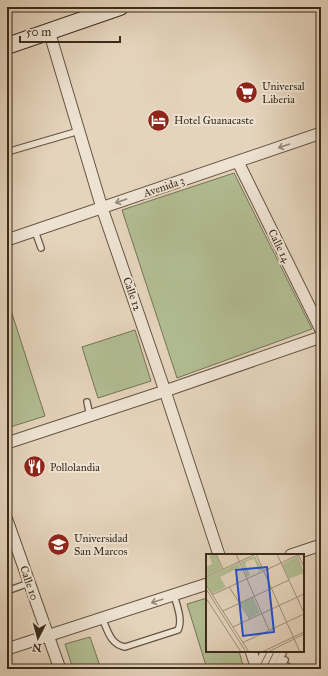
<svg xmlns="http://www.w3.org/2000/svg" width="328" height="676" viewBox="0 0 328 676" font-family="'IM FELL Great Primer',serif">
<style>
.green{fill:#b2bd92;stroke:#767456}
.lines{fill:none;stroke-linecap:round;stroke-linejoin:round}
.lane-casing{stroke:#665543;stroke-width:8}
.street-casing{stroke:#665543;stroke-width:13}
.secondary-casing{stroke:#3b2b1b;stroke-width:18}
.lane{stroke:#eee3d3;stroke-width:5.5}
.street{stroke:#eee3d3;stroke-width:11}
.secondary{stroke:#eee3d3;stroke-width:16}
.oneway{stroke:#948777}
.labels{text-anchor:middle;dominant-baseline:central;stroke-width:4;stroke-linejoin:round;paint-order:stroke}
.poi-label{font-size:11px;fill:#3b2b1b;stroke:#eee3d3;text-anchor:start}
.street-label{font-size:11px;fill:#3b2b1b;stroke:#eee3d3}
.inset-road{fill:none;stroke:#a1907c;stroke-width:1}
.view{fill:#1d4ed8;fill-opacity:0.15;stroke:#1d4ed8;stroke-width:2}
.inset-edge{fill:none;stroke:#3b2b1b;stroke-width:2}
</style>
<rect width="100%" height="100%" fill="#e5d4bc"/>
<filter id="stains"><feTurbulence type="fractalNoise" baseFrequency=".005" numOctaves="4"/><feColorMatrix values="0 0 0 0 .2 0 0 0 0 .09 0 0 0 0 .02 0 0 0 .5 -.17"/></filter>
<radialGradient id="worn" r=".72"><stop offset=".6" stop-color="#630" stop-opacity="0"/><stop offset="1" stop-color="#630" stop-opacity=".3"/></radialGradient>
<g class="green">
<path d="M 234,173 L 312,329 L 177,378 L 122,210 Z"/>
<path d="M 7,298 L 45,416 L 7,428 Z"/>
<path d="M 135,330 L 151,381 L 98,398 L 82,347 Z"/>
<path d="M 207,598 L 207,651 L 239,651 L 244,669 L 207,669 L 187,604 Z"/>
<path d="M 90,637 L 101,669 L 73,669 L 65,644 Z"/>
</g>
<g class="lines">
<defs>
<g id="lane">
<path d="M 7,152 L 79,131"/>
<path d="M 35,231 L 41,248"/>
<path d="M 87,402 L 90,416"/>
<path d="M 7,591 L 29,583"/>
<path d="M 102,618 C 108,631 110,644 125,647 L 178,630 C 183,620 177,606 174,595"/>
<path d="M 257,665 L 264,651"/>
<path d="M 262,669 L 271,651"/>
<path d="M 269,669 L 278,651"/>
<path d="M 275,669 L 283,653"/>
<path d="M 280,669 L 285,660"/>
<path d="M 286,669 L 287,666"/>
</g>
<g id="street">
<path d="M 49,31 L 102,208 L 165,391 L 219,555"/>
<path d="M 238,162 L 321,330"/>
<path d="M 7,240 L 321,133"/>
<path d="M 7,443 L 165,391 L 321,337"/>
<path d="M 7,520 L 60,669"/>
<path d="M 291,555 L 321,545"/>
<path d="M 7,649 L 207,584"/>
<path d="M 251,651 L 257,669"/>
</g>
<path id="secondary" d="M 7,46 L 120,7"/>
</defs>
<use href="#lane" class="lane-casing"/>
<use href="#street" class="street-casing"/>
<use href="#secondary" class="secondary-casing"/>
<use href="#lane" class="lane"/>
<use href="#street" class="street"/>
<use href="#secondary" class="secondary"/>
</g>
<defs><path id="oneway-shaft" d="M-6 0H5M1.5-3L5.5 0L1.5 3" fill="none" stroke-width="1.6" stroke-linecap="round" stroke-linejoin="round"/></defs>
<g class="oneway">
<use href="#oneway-shaft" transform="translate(284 146) rotate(161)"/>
<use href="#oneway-shaft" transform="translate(121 201) rotate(161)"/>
<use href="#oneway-shaft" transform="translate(157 601) rotate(162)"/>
</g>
<defs>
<symbol id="supermarket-disc" viewBox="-11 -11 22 22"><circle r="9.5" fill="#8f2418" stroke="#eee3d3"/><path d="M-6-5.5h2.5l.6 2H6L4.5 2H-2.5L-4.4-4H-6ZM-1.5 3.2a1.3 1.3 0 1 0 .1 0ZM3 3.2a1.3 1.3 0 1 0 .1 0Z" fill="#fff"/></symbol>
<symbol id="hotel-disc" viewBox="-11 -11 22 22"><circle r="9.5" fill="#8f2418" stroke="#eee3d3"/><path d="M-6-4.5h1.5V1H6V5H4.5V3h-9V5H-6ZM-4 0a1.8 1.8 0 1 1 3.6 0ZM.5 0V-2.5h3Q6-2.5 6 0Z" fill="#fff"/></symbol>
<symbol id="restaurant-disc" viewBox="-11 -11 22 22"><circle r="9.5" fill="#8f2418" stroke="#eee3d3"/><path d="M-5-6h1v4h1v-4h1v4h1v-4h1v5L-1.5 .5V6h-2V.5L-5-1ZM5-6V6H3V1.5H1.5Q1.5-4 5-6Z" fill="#fff"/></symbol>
<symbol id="university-disc" viewBox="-11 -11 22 22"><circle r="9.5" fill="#8f2418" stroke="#eee3d3"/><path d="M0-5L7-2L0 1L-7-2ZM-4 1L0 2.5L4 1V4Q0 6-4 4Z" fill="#fff"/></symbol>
</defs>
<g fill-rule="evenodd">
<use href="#supermarket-disc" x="234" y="80" width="25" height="25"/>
<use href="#hotel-disc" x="146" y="108" width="25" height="25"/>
<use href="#restaurant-disc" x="22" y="454" width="25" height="25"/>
<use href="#university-disc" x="46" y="532" width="25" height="25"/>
</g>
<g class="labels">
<g class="poi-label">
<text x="262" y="86">Universal<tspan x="262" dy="13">Liberia</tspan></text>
<text x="174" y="120">Hotel Guanacaste</text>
<text x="50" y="467">Pollolandia</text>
<text x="74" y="538">Universidad<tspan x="74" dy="13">San Marcos</tspan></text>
</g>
<g class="street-label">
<text transform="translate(164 187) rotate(-19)">Avenida 3</text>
<text transform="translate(279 246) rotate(64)">Calle 14</text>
<text transform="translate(132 294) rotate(71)">Calle 12</text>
<text transform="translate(29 583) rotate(71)">Calle 10</text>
</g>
</g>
<g transform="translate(206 554)">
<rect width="98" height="98" fill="#e5d4bc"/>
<path d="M 10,0 L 16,15 L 0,22 L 0,13 L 6,10 L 3,2 ZM 49,2 L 56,16 L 53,17 L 48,5 L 41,7 L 39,10 L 44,21 L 41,23 L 35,8 ZM 92,2 L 98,19 L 83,25 L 76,10 ZM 33,9 L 34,13 L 14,23 L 20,33 L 6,40 L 0,32 L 0,24 ZM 47,43 L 54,59 L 44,64 L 35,49 Z" fill="#b2bd92"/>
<path class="inset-road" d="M 10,0 L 17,15M 30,0 L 63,76M 50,0 L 94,98M 71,0 L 98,59M 92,0 L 98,13M 0,23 L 50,0M 0,31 L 43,98M 23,33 L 44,65M 0,35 L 40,98M 6,41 L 94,0M 0,44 L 35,98M 17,57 L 83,26M 27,73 L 98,40M 36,89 L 98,60M 56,98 L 98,78M 62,98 L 98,80"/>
<path class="view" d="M 61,13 L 68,78 L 37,82 L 30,16 Z"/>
<rect width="98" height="98" class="inset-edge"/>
</g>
<rect width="328" height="676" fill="none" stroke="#e5d4bc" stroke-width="24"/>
<rect x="8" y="8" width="312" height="660" fill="none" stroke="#3b2b1b" stroke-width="2"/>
<rect x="12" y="12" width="304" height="652" fill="none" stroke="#3b2b1b"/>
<g transform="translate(38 638) rotate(186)" stroke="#eee3d3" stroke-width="3" paint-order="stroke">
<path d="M0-3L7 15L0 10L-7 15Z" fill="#3b2b1b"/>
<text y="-6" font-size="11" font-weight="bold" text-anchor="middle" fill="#3b2b1b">N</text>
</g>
<path d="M20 36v6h100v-6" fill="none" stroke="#3b2b1b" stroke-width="2"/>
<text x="26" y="36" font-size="12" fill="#3b2b1b" stroke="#eee3d3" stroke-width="3" paint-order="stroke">50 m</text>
<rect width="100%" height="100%" filter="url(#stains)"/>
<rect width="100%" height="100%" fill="url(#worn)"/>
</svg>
